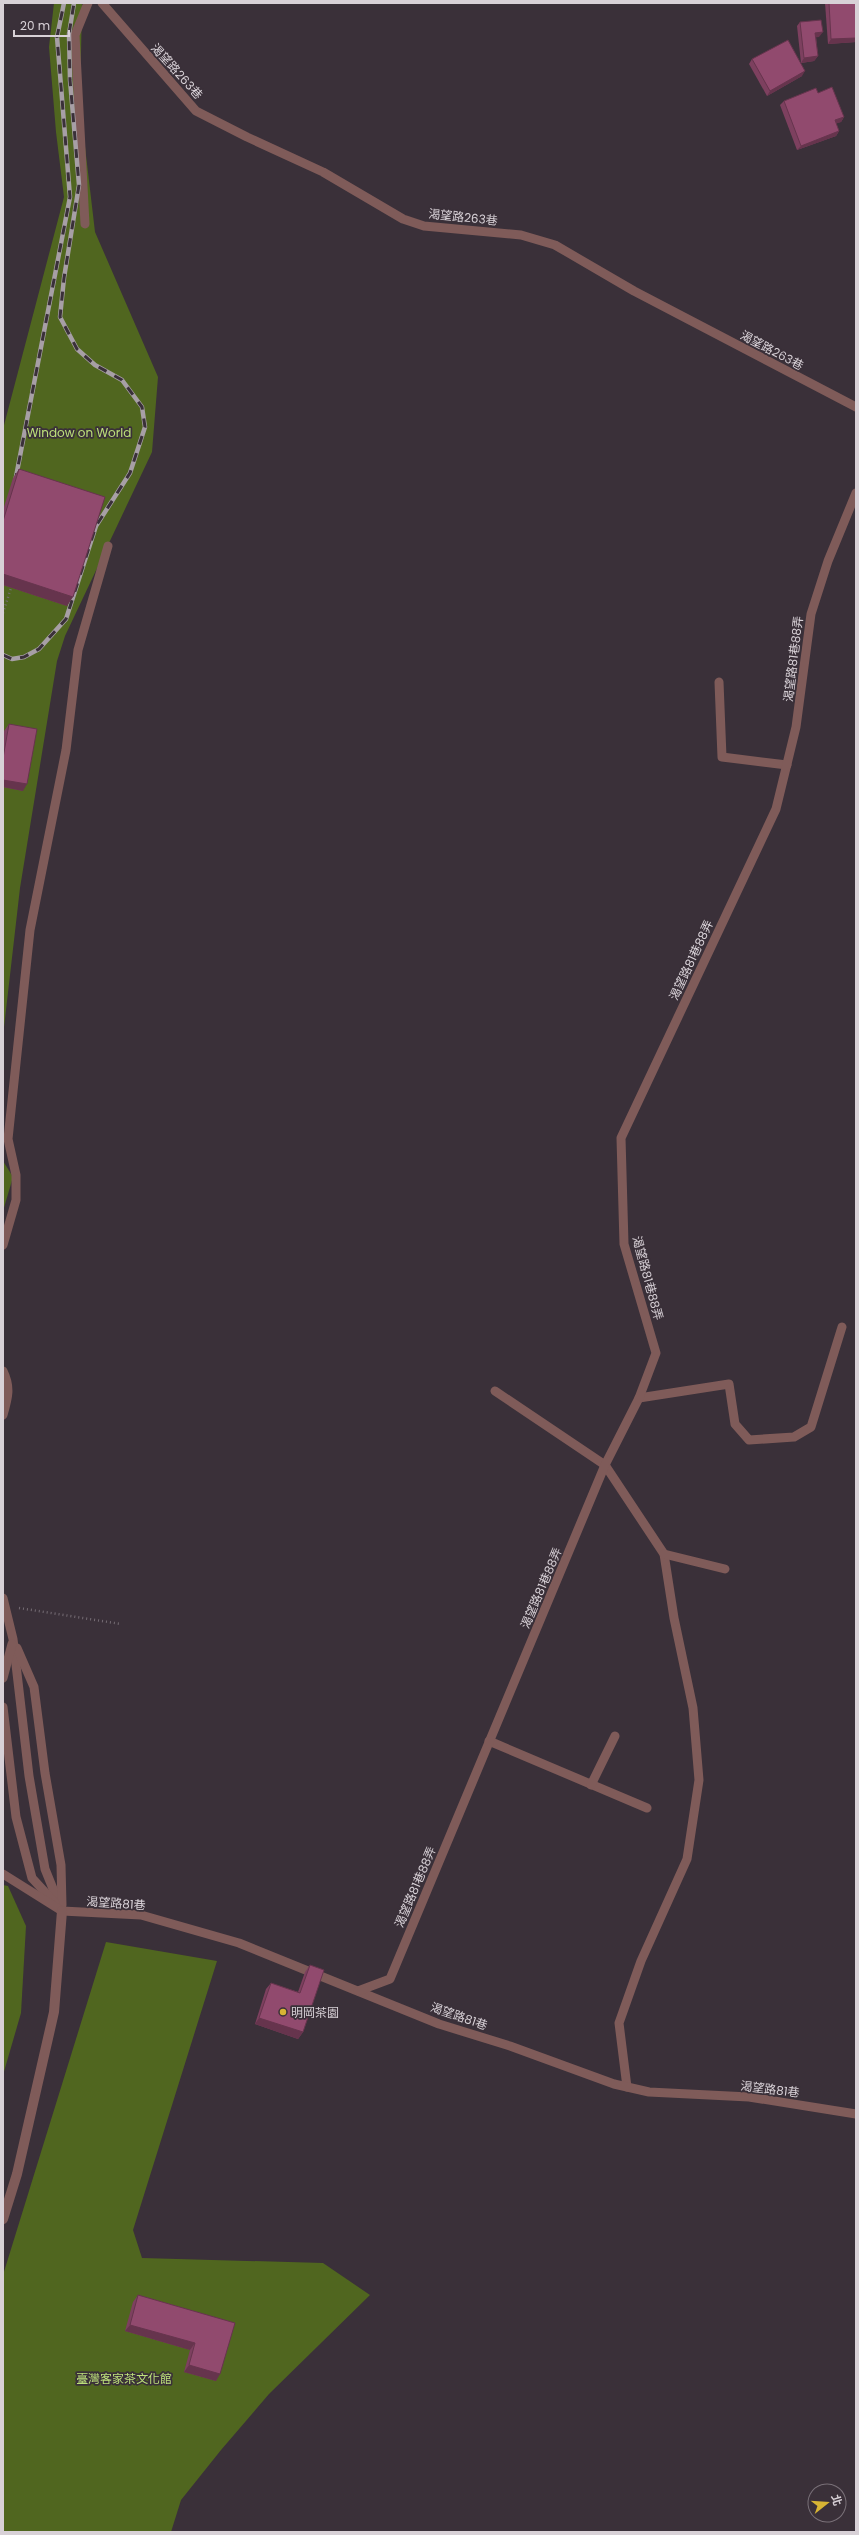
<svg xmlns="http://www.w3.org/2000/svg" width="859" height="2535" viewBox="0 0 859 2535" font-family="Poppins,'Noto Sans TC',sans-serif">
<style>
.green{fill:#50661f}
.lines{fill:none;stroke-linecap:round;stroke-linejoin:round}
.path{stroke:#756c74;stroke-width:2.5;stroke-dasharray:1 3;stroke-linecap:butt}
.service{stroke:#7f5b59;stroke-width:9}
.minor{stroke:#7f5b59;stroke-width:10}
.rail-casing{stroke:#a79fa6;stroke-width:4.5}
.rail{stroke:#3a3039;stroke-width:3;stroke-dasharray:9;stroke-linecap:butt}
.wall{fill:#7d405f}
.shaded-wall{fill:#66344d}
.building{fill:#914a6e;stroke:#66344d}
.poi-dot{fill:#d7b434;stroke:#3a3039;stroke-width:1.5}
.labels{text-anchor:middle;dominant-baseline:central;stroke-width:3.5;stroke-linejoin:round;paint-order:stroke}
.street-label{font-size:12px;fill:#d8d1d7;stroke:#3a3039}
.park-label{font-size:12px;fill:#bde17a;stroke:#3a3039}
.poi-label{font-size:12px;fill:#d8d1d7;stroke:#3a3039;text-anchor:start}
</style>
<rect width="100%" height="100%" fill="#3a3039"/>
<g class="green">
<path d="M 54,3 L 82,3 L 80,104 L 95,232 L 158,377 L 152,452 L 65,636 L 57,661 L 20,888 L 3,1036 L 3,429 L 64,197 L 56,132 L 49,47 Z"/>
<path d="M 3,1161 L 13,1177 L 3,1211 Z"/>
<path d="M 3,1885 L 8,1886 L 26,1926 L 21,2013 L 3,2075 Z"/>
<path d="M 106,1942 L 217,1961 L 133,2230 L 142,2258 L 323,2263 L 370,2295 L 269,2394 L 221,2450 L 181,2500 L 171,2532 L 3,2532 L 3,2275 Z"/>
</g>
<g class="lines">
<g class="path">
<path d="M 3,613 L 11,588"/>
<path d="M 19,1608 L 121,1624"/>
</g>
<g class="service">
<path d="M 102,3 L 196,111 L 247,137 L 323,172 L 403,219 L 424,226 L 521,235 L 555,245 L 634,291 L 856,407"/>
<path d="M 85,224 L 75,35 L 88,3"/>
<path d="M 719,682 L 722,757 L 787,765"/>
<path d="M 3,1245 L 16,1200 L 16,1175 L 8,1139 L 30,930 L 66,750 L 78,650 L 108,546"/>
<path d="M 3,1371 C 11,1387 8,1398 3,1415"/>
<path d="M 495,1391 L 605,1465 L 664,1554 L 674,1618 L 693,1708 L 699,1780 L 687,1859 L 641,1961 L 619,2023 L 627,2087"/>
<path d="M 639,1398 L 729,1384 L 735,1424 L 749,1440 L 794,1437 L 811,1427 L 842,1327"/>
<path d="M 664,1554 L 725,1569"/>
<path d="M 3,1598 L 13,1639 L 29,1776 L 45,1869 L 62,1911"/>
<path d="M 17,1648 L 34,1687 L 45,1773 L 61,1865 L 62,1905"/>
<path d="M 3,1678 L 12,1644"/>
<path d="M 3,1707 L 16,1817 L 32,1878 L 55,1903"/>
<path d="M 489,1741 L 647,1808"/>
<path d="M 591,1785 L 615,1736"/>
<path d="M 3,1874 L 62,1911 L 141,1915 L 239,1943 L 439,2024 L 510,2046 L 614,2084 L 649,2092 L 749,2097 L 856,2114"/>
<path d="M 358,1991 L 390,1979 L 605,1465 L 639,1398 L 656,1353 L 624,1244 L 621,1138 L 776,809 L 796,727 L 811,614 L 828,561 L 856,493"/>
</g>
<path class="minor" d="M 3,2219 L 17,2174 L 54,2012 L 62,1911"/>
<defs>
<g id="rail">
<path d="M 15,482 L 70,197 L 57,37 L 64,3"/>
<path d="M 3,655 L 12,659 L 24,657 L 39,649 L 66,619 L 96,526 L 130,473 L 145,427 L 142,407 L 122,380 L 95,365 L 77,349 L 60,317 L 64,278 L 79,185 L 70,80 L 69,34 L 74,3"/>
</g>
</defs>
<use href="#rail" class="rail-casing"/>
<use href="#rail" class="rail"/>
</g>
<g class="wall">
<path d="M 825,3 L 856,3 L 856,42 L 828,44 Z"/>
<path d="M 800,22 L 819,37 L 816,37 L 818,56 L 814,61 L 801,63 L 797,26 Z"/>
<path d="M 752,59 L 802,76 L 767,96 L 749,64 Z"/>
<path d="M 818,93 L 844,117 L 841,122 L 836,123 L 839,131 L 836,136 L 797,150 L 780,105 L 784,101 Z"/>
<path d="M 19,469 L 67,606 L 3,585 L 3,510 L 13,478 Z"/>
<path d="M 9,724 L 23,791 L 3,787 L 3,738 L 4,731 Z"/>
<path d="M 310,1965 L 303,2032 L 298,2039 L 255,2024 L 266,1989 L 271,1983 L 298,1992 L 305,1972 Z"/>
<path d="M 138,2295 L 235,2323 L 216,2381 L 184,2372 L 190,2350 L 125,2331 L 133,2302 Z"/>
</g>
<g class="shaded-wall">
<path d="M 823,32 L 819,37 L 812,38 L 815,33 Z"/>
<path d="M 856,38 L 856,42 L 828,44 L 831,39 Z"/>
<path d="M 818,56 L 814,61 L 801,63 L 804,58 Z"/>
<path d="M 805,71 L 802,76 L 767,96 L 770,91 Z"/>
<path d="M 844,117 L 841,122 L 832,125 L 835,120 Z"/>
<path d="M 839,131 L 836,136 L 797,150 L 801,146 Z"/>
<path d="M 3,574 L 73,597 L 67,606 L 3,585 Z"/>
<path d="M 3,780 L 27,784 L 23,791 L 3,787 Z"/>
<path d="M 259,2018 L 303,2032 L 298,2039 L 255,2024 Z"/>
<path d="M 130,2325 L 195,2343 L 190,2350 L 125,2331 Z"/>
<path d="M 189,2365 L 220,2374 L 216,2381 L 184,2372 Z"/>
</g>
<g class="building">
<path d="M 829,3 L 856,3 L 856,38 L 831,39 Z"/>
<path d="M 821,20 L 823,32 L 815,33 L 818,56 L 804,58 L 800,22 Z"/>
<path d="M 788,40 L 805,71 L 770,91 L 752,59 Z"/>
<path d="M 832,87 L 844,117 L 835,120 L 839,131 L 801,146 L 784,101 L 816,88 L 818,93 Z"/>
<path d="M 19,469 L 105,497 L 73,597 L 3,574 L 3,521 Z"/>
<path d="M 9,724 L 37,729 L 27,784 L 3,780 L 3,758 Z"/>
<path d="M 310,1965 L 324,1970 L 303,2032 L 259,2018 L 271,1983 L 300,1993 Z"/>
<path d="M 138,2295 L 235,2323 L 220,2374 L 189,2365 L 195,2343 L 130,2325 Z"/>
</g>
<circle class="poi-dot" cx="283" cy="2012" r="4"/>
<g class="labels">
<g class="street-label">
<text transform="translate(177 71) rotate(48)">渴望路263巷</text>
<text transform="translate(463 217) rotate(6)">渴望路263巷</text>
<text transform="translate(772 350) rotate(28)">渴望路263巷</text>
<text transform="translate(793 659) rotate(-83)">渴望路81巷88弄</text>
<text transform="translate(691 960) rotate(-65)">渴望路81巷88弄</text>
<text transform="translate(648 1278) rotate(75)">渴望路81巷88弄</text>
<text transform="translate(541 1588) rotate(-67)">渴望路81巷88弄</text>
<text transform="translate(415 1887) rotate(-67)">渴望路81巷88弄</text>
<text transform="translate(116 1903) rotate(4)">渴望路81巷</text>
<text transform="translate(459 2016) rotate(19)">渴望路81巷</text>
<text transform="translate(770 2089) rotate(7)">渴望路81巷</text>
</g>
<g class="park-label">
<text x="79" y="432">Window on World</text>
<text x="124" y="2378">臺灣客家茶文化館</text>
</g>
<g class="poi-label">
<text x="291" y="2012">明岡茶園</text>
</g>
</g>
<rect width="859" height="2535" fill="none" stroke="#d8d1d7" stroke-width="8"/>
<g transform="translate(827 2503) rotate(73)"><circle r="19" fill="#3a3039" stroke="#797078"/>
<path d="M0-3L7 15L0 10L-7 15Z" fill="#d7b434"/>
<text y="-6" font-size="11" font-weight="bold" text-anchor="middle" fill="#d8d1d7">北</text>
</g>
<path d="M14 30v6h55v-6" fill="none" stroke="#d8d1d7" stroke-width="2"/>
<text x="20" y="30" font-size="12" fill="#d8d1d7" stroke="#3a3039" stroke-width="3" paint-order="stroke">20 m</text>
</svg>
